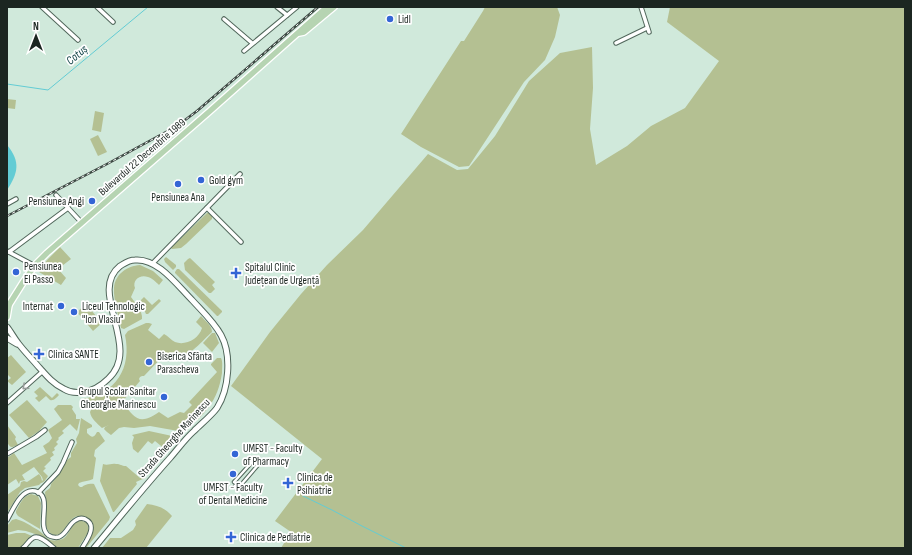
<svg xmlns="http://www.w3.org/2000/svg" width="912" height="555" viewBox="0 0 912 555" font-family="'Sofia Sans Condensed',sans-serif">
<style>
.green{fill:#b4c092}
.water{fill:#63ccd4}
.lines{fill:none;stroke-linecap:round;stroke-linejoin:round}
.stream{stroke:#63ccd4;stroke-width:1}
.pedestrian-casing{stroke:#51675b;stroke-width:4.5}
.minor-casing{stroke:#51675b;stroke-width:5.5}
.secondary-casing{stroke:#51675b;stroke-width:7}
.primary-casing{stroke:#fff;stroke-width:8}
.pedestrian{stroke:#fff;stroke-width:2.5}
.minor{stroke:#fff;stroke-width:3.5}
.secondary{stroke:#fff;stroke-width:5}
.primary{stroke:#b6d4b2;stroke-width:5.5}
.rail-casing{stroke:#3e4a44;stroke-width:2.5}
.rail{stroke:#fff;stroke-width:1;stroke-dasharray:3;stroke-linecap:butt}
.oneway{stroke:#999d9b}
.poi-dot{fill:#3465d5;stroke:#fff;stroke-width:1.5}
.labels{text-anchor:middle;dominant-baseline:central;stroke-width:3.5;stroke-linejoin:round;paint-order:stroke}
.poi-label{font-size:11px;fill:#1c2621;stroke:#fff;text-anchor:start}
.street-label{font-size:11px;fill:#1c2621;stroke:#fff}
.water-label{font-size:12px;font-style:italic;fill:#104245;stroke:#fff}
</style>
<rect width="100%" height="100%" fill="#d0e9db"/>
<g class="green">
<path d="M 485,7 L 557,7 L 560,15 L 555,37 L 545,60 L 524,82 L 469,166 L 459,167 L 421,147 L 401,134 L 461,41 L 464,41 L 483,11 Z"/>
<path d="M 670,7 L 905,7 L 905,548 L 281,548 L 291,532 L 275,521 L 322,459 L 231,386 L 270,332 L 301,294 L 327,265 L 363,230 L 428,154 L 457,170 L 468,169 L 495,136 L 529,81 L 560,53 L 592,47 L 593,88 L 590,129 L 596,165 L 627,146 L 651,126 L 685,108 L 719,61 L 667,22 Z"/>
<path d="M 7,99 L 16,100 L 15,109 L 7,108 Z"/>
<path d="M 95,111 L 104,113 L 101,132 L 92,130 Z"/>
<path d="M 98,135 L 107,152 L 98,156 L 90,139 Z"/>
<path d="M 207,213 L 210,213 L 212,215 L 212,219 L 186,244 L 181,248 L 172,249 L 171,248 L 206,214 Z"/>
<path d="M 60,247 L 71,259 L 58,269 L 66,278 L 61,285 L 39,272 L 47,260 Z"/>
<path d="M 166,257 L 176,265 L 176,267 L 173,270 L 165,262 L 164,259 Z"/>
<path d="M 190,258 L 215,282 L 212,285 L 215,289 L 211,293 L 209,293 L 185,270 L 184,263 L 188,259 Z"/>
<path d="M 140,265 L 153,271 L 163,280 L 159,285 C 156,282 152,278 148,277 C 140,274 132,280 135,288 L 131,297 C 135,303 143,311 142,319 L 124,329 L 121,328 C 119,317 113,299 114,288 C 115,274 127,266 140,265 Z"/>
<path d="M 177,269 L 179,269 L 222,311 L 222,312 L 218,316 L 217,316 L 175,273 L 175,272 Z"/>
<path d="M 144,297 L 152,305 L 159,299 L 161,301 L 148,314 L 146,314 L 140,301 Z"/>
<path d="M 86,304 L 102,323 L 93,331 L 77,312 Z"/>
<path d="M 201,316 C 205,321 212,325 212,332 C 203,340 187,360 174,357 C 171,357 168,355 165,354 L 144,376 L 142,376 L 140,377 L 139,379 L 140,381 L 122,402 C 135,418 139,426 159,412 L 168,418 L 180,412 L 184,413 L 192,405 L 189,402 L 217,372 L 211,365 L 211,364 L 217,358 L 221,358 C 223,362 222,368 222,373 C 218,401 205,414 184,432 L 150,426 L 134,428 L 124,427 L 119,428 L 111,435 L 107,432 L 104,429 L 105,427 L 109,425 L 102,428 C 97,423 91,419 90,412 L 92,408 L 91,404 L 88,402 L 86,404 L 80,403 L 82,401 L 82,399 C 116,394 132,368 125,335 L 128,331 L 146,323 L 149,323 L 152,324 L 148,330 L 159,339 L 164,334 C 168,336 171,340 175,342 C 185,346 199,339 202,328 L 196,322 Z"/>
<path d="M 212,333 L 215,333 L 219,343 L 212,352 L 203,343 Z"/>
<path d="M 11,355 L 26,372 L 12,385 L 7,381 L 11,378 L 7,374 L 7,363 L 8,362 L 7,361 L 7,358 Z"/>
<path d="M 40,387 L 52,398 L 57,393 L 59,395 C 56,398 54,401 50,400 L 46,396 L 39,402 L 35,398 L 38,396 L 34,392 Z"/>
<path d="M 27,400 L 47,422 L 39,431 L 29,438 L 9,415 Z"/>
<path d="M 58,405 L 71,405 L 73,407 L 72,409 L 76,415 L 76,419 L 80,419 L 77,431 L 70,424 L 62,431 L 64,433 L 58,438 L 59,439 L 56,442 L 58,444 L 54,448 L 55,450 L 52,452 L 54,455 L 50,458 L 51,460 L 44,467 L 46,468 L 43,471 L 48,476 C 46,479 44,483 41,483 L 39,485 L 25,488 L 20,492 L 7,513 L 7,495 L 20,486 L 21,482 L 24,481 L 27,482 L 39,474 L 41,477 L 42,481 L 43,480 L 42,477 L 34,467 L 22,475 L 25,480 L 20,481 L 19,484 L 16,479 L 7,485 L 7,458 L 14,453 L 22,465 L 47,453 L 43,446 L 49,442 L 52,438 L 48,430 L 62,420 L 54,409 Z"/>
<path d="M 81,418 L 92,425 L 92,427 L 87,429 L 87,433 C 92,438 94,438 97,432 L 99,432 L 105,441 L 95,450 L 94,456 L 96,458 L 93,479 C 89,481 84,481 79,483 L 78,485 L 80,487 L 82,487 C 84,485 90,483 94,484 L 110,517 L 109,520 L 86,548 L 85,548 C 90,540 99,525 87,518 C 84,517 81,516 78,516 C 66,518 64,540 52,534 C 41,527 47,511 46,501 C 46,498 45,495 45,492 C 49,488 50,490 51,484 L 56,478 L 67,460 L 71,457 L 71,453 L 77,443 L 76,439 L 79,433 Z"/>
<path d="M 7,425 L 16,437 L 15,439 L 18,445 C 18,445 13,447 12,447 C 5,446 7,431 7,425 Z"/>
<path d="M 149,431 L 177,437 L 177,439 L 166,450 L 155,441 L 152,444 L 148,441 L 138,453 L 133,449 L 132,443 L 134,437 L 132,435 Z"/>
<path d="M 103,464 C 108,466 111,463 116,464 C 121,464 121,466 126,466 L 140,478 L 144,474 L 146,476 L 145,478 L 136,482 L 137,484 L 114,512 L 113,512 L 100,481 Z"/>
<path d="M 31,494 L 38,496 L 41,503 L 40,529 L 18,516 L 16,513 L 16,511 C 20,504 23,496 31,494 Z"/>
<path d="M 147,504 C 157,505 165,508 172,516 L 146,548 L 102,548 L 110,538 L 121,538 L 133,530 L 136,525 L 135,521 Z"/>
<path d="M 16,519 C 24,521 31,526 38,530 C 47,536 46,542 59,540 C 72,539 70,514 87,523 L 89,531 L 78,548 L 57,548 L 41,536 L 26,531 L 18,530 L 7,533 L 7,526 L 12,520 Z"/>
<path d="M 16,533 L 25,533 L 32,536 L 21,548 L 7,548 L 7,535 Z"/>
</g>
<path class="water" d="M 7,145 C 21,162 18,173 7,190 Z"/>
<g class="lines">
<g class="stream">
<path d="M 7,84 L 48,90 L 148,7"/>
<path d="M 303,496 L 332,510 L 362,526 L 406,548"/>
</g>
<defs>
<path id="pedestrian" d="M 235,486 L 237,484 L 240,486 L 258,465 L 253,461 L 234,482 L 237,484"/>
<g id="minor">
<path d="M 42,7 L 78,40"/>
<path d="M 97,7 L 113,22"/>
<path d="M 277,7 L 287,15"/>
<path d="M 641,7 L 649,32"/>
<path d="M 224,19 L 252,43"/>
<path d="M 616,43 L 647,28"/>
<path d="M 244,51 L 297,7"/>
<path d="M 56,195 L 82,223"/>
<path d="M 7,204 L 16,199"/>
<path d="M 207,208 L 241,242"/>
<path d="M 7,251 L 35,266"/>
<path d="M 9,252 L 68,208"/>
<path d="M 153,263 L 240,174"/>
<path d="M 7,403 L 43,371"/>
<path d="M 7,454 L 36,437 L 45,430"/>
<path d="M 38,493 L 58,472 L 63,463 L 72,442"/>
<path d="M 7,520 C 13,510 21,488 35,491 C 54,495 36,525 48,535 C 51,537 56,538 59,537 C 67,534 69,523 76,520 C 79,518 82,518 85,519 C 98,525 87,540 82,548"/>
<path d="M 23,548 C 27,545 29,540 33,538 C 39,534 49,544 54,548"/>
</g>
<g id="secondary">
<path d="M 7,327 C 11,332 14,338 18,343 C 24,351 31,358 37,365 C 45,374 53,384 64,389 C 69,392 77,393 83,392 C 93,391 101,386 108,379 C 143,348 87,292 120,266 C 125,263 129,260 135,260 C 158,258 177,285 192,300 C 202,311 214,322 221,335 C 232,355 229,389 217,408 C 211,416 201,424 194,431 C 185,439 178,449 170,458 C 144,487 119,518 94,548"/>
<path d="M 7,338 L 17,344"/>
</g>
<g id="primary">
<path d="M 299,33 L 304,32 L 334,7"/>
<path d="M 7,308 L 24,281 L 36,264 L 47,253 L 210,111 L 327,7"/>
<path d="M 7,317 L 9,305"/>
</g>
</defs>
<use href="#pedestrian" class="pedestrian-casing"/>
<use href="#minor" class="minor-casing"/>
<use href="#secondary" class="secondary-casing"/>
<use href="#primary" class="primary-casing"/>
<use href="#pedestrian" class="pedestrian"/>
<use href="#minor" class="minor"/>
<use href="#secondary" class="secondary"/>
<use href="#primary" class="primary"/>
<defs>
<path id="rail" d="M 7,216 L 107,164 L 177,126 L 197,111 L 318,7"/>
</defs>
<use href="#rail" class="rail-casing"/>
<use href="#rail" class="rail"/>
</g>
<defs><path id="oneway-chevron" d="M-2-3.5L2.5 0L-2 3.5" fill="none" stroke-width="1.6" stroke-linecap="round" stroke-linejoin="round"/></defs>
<use class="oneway" href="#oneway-chevron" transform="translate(25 387) rotate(138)"/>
<g class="poi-dot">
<circle cx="390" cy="19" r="4"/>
<circle cx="201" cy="180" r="4"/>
<circle cx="178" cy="184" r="4"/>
<circle cx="92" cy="201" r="4"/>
<circle cx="16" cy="272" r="4"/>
<path d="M234 267h4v4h4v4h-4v4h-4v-4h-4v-4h4z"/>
<circle cx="61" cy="306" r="4"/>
<circle cx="74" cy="312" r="4"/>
<path d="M37 348h4v4h4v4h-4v4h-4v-4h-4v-4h4z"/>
<circle cx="149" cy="362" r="4"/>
<circle cx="164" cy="397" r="4"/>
<circle cx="235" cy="454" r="4"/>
<circle cx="233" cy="474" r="4"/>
<path d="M286 477h4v4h4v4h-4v4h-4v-4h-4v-4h4z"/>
<path d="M229 531h4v4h4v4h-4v4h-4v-4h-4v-4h4z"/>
</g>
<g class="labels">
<g class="poi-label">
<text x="398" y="19">Lidl</text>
<text x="209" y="180">Gold gym</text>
<text x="178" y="197" text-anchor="middle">Pensiunea Ana</text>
<text x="84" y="201" text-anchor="end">Pensiunea Angi</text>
<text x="24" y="266">Pensiunea<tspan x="24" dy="13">El Passo</tspan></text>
<text x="245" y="267">Spitalul Clinic<tspan x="245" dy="13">Județean de Urgență</tspan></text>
<text x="53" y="306" text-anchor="end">Internat</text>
<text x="82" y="306">Liceul Tehnologic<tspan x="82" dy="13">"Ion Vlasiu"</tspan></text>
<text x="48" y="354">Clinica SANTE</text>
<text x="157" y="356">Biserica Sfânta<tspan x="157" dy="13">Parascheva</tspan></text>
<text x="156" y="391" text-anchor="end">Grupul Școlar Sanitar<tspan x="156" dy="13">Gheorghe Marinescu</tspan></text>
<text x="243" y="448">UMFST - Faculty<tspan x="243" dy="13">of Pharmacy</tspan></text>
<text x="297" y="477">Clinica de<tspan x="297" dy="13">Psihiatrie</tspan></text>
<text x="233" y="487" text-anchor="middle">UMFST - Faculty<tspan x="233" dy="13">of Dental Medicine</tspan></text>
<text x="240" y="537">Clinica de Pediatrie</text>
</g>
<g class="street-label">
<text transform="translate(142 157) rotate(-41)">Bulevardul 22 Decembrie 1989</text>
<text transform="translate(174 438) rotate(-48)">Strada Gheorghe Marinescu</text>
</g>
<g class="water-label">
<text transform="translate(77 55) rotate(-40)">Cotuș</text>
</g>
</g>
<rect width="912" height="555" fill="none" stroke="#1c2621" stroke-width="16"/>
<g transform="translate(36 36)" stroke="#ffffff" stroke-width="3" paint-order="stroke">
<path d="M0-3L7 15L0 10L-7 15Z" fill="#1c2621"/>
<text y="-6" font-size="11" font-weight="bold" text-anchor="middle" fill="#1c2621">N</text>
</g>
</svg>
